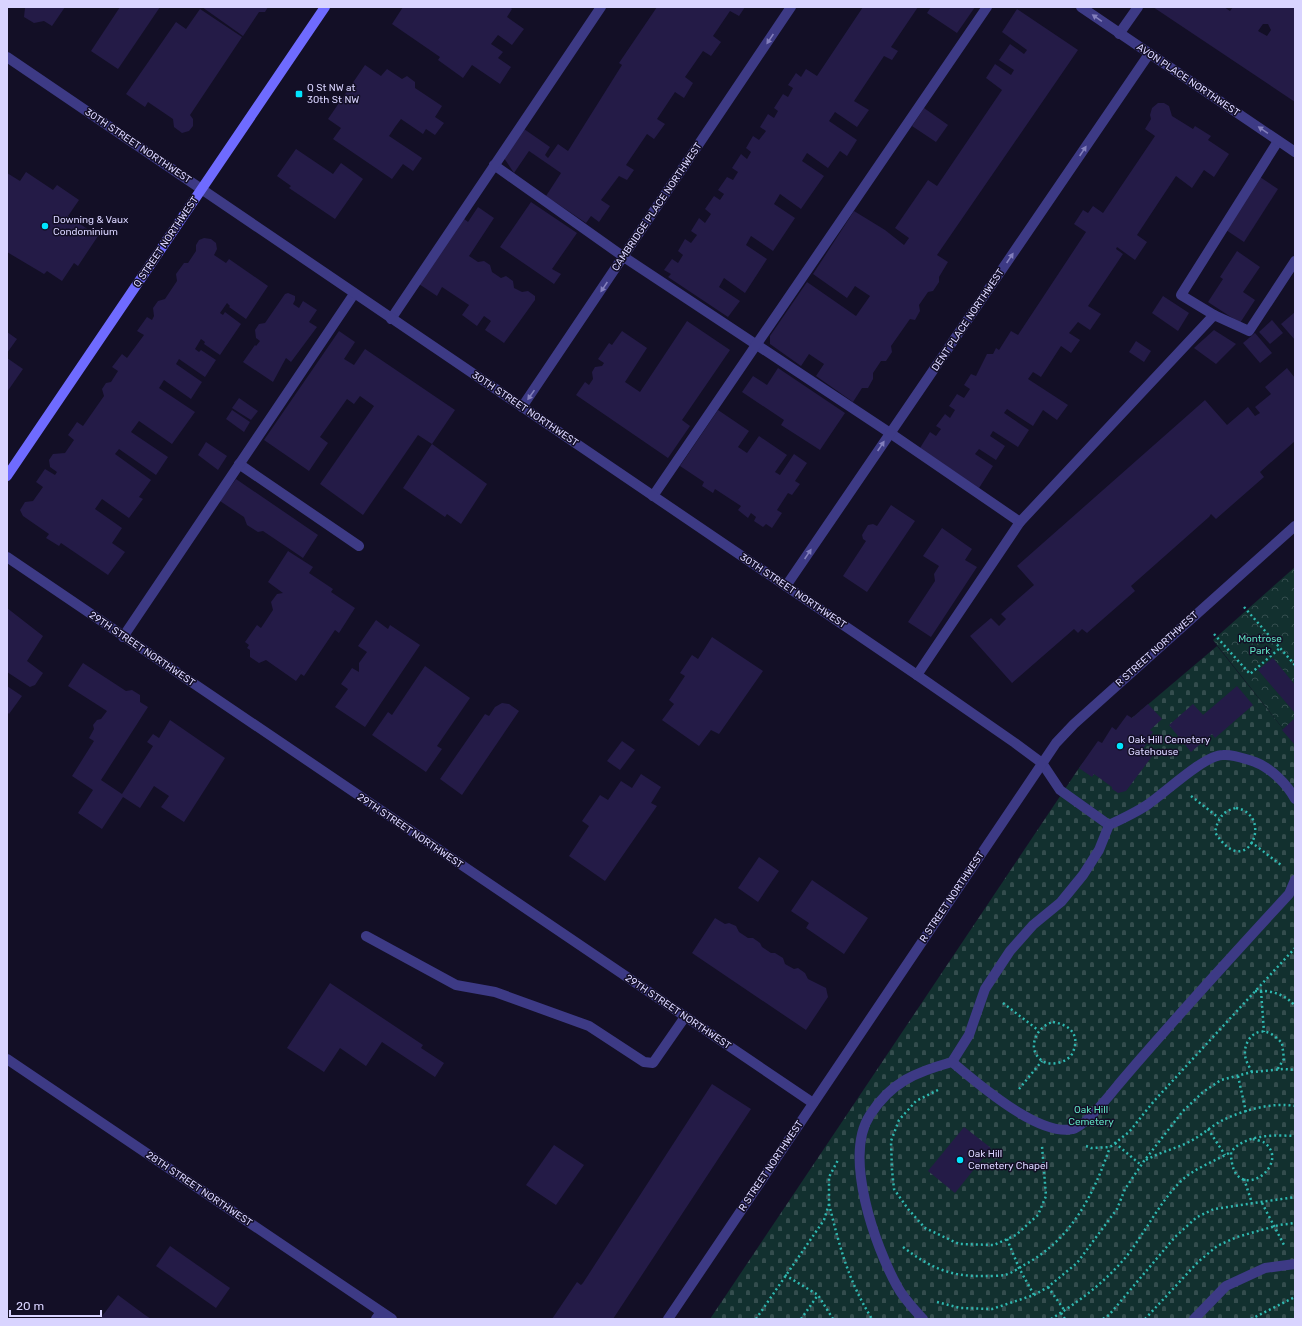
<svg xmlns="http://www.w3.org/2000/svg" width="1302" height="1326" viewBox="0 0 1302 1326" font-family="Rubik,sans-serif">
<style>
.forest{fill:url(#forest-crowns)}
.cemetery{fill:url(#cemetery-stones)}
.building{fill:#241b47;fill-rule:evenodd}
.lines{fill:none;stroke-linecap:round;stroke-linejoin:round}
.path{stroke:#2fb8b0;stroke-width:2.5;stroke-dasharray:2 3;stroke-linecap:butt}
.lane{stroke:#3d3a85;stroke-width:10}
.street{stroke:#3d3a85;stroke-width:10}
.secondary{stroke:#6f6bff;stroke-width:10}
.oneway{fill:#837fbc}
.poi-dot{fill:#00e5ff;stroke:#130f26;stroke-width:1.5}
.labels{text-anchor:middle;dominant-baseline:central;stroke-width:3;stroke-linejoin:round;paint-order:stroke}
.street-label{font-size:10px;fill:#d9d4ff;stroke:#130f26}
.poi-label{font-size:10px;fill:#d9d4ff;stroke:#130f26;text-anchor:start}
.park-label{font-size:10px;fill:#5fe0c0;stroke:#130f26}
</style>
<defs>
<pattern id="forest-crowns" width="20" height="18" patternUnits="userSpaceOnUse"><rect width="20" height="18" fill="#12302f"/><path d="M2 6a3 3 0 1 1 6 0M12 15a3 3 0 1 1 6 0" fill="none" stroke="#344d4e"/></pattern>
<pattern id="cemetery-stones" width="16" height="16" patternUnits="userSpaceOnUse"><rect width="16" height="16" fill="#12302f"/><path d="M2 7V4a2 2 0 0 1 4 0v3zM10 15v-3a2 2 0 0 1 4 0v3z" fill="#344d4e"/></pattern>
</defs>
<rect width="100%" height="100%" fill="#130f26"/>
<path class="forest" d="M 1295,567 L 1295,744 L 1213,640 Z"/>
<path class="cemetery" d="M 1217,646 L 1295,744 L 1295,1319 L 710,1319 L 1081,765 L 1132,718 Z"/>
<g class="building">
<path d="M 24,7 L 65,7 L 52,26 L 44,21 L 34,23 L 24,17 L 25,8 Z"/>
<path d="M 120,7 L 160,7 L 118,69 L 91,51 Z"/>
<path d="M 202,7 L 268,7 L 265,12 L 259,12 L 243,36 Z"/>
<path d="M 403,7 L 510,7 L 512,9 L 507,17 L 524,29 L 512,45 L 498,35 L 491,44 L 503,52 L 498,58 L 511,67 L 500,84 L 472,65 L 463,78 L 438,60 L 440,57 L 392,24 Z"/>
<path d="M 657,7 L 745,7 L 739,16 L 730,11 L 713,36 L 721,42 L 711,56 L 703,51 L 685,77 L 693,83 L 684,98 L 675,92 L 657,119 L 665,124 L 654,139 L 647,134 L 626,165 L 634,170 L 627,180 L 619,176 L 601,200 L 610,206 L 599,222 L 591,216 L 586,223 L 546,196 L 561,173 L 529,151 L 514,173 L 504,158 L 524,129 L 550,147 L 545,155 L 548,158 L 558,144 L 568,151 L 622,65 L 619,63 Z"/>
<path d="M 863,7 L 918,7 L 891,47 L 898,51 L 892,60 L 884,56 L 854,101 L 869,110 L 857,127 L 835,112 L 829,121 L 857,140 L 847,156 L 840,151 L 828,168 L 807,153 L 802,161 L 824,176 L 801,209 L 780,194 L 774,204 L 795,218 L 773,251 L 751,236 L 746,245 L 767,259 L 745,293 L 724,278 L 719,287 L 740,301 L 728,317 L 668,277 L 671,274 L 664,270 L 672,259 L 678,263 L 683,255 L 678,251 L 685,239 L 691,243 L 697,235 L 691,231 L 699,218 L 705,223 L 711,214 L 705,209 L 714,196 L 720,200 L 724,194 L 718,190 L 727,177 L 733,180 L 738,172 L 732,168 L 741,154 L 747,159 L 751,152 L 746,148 L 753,136 L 759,140 L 766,131 L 760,127 L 768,114 L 774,118 L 778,111 L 774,108 L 783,94 L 788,97 L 793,88 L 788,85 L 796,73 L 801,77 L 806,69 L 817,76 Z"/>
<path d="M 931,7 L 975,7 L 957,33 L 927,13 Z"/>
<path d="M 1153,7 L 1224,7 L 1230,11 L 1233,7 L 1295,7 L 1295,102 ZM 1263,24 L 1268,24 L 1271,30 L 1267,36 L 1258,31 Z"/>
<path d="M 200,9 L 242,37 L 190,115 L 193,119 L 193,126 L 189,131 L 182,133 L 174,127 L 173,119 L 148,102 L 145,107 L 126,94 L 176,22 L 186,29 Z"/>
<path d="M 1017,9 L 1078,50 L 937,255 L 948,262 L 939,277 L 939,282 L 933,291 L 928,292 L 919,305 L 920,311 L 915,320 L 910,319 L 891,346 L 892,352 L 886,361 L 881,361 L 873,373 L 873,379 L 868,388 L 862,388 L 853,402 L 816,376 L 824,364 L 809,354 L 801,366 L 770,344 L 770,336 L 807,282 L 856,316 L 870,296 L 855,286 L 847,298 L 813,274 L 854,211 L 885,230 L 904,245 L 909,238 L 895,228 L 928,180 L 937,186 L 1002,90 L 986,78 L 995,64 L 1011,75 L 1014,70 L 999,60 L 1010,44 L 1024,54 L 1027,50 L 1002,32 Z"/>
<path d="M 365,65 L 381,76 L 387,69 L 402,79 L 407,76 L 415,82 L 415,88 L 442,106 L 435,117 L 444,123 L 435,135 L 426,129 L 423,134 L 401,119 L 395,127 L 389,136 L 422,158 L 413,171 L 403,164 L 392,179 L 333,139 L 341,128 L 328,119 Z"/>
<path d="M 1158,103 L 1164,103 L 1169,106 L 1172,116 L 1193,129 L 1195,126 L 1211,136 L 1208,140 L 1229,154 L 1214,177 L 1204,170 L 1192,188 L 1176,176 L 1137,235 L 1147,242 L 1135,260 L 1117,247 L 1116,249 L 1123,254 L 1088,306 L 1101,314 L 1090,330 L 1078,322 L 1069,333 L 1080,340 L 1071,353 L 1061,346 L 1041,377 L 1033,372 L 1028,379 L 1068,405 L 1057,420 L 1043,410 L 1033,426 L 1007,409 L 1004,413 L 1029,430 L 1018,447 L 993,431 L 990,436 L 1005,446 L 996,460 L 979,449 L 975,454 L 993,466 L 979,488 L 920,448 L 930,432 L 936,436 L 941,429 L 936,426 L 945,414 L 950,418 L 955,410 L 949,406 L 957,394 L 964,398 L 970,389 L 964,385 L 971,374 L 976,376 L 987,354 L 993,354 L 996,348 L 999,350 L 1011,331 L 1018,335 L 1086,232 L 1074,224 L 1083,210 L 1088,213 L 1093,206 L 1103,213 L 1155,136 L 1145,129 L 1151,119 L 1150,115 L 1152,108 Z"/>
<path d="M 924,108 L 948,125 L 936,142 L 912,126 Z"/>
<path d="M 296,149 L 333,174 L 341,163 L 363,179 L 335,219 L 289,188 L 291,186 L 277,176 Z"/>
<path d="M 26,172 L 53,190 L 57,185 L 79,200 L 68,216 L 98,236 L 78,266 L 74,263 L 62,281 L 47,271 L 44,274 L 7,252 L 7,173 L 20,181 Z"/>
<path d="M 1260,177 L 1278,189 L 1244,242 L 1226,230 Z"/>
<path d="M 531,202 L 577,233 L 552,269 L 561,274 L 554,284 L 500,247 Z"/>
<path d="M 478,207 L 494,218 L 469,256 L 478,262 L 484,261 L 490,265 L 492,272 L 501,278 L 506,276 L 513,281 L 514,288 L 522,292 L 528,291 L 535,296 L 535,300 L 504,343 L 485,330 L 491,321 L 484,316 L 477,326 L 462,315 L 469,305 L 442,287 L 437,296 L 419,284 L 463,218 L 468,222 Z"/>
<path d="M 204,238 L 211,239 L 216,243 L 217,249 L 214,255 L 226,263 L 229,259 L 268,286 L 246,319 L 229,307 L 230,306 L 227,303 L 220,313 L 223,315 L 225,312 L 241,324 L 220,355 L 204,344 L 205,342 L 201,339 L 195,349 L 199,352 L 201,350 L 216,360 L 205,377 L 179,359 L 176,364 L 202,382 L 191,399 L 164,380 L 159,388 L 195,412 L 172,444 L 139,421 L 131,432 L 168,457 L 156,475 L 119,449 L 115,454 L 151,480 L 139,497 L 143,499 L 129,518 L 102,499 L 95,509 L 122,528 L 112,543 L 125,552 L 108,575 L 61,543 L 59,546 L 46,538 L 49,534 L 23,516 L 20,510 L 25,502 L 33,501 L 43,487 L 36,482 L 45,469 L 55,475 L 57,472 L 50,467 L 49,460 L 53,454 L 65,453 L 74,440 L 68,435 L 77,422 L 83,426 L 104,396 L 102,389 L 106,383 L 111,382 L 118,371 L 112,367 L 122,354 L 127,358 L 144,335 L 137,331 L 147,317 L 152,320 L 154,316 L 153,308 L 158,301 L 165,299 L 177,281 L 176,274 L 184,263 L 188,263 L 196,251 L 196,245 L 199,240 Z"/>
<path d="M 1237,251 L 1260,267 L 1243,292 L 1255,300 L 1240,323 L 1208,302 L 1223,279 L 1220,277 Z"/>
<path d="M 288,293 L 295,296 L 295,300 L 293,304 L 299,308 L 303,301 L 317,310 L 309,322 L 317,327 L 291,362 L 286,358 L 273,382 L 243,362 L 255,345 L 256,346 L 260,341 L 256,338 L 255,330 L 259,324 L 265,323 L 285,294 Z"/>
<path d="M 1163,296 L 1189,313 L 1178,331 L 1152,313 Z"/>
<path d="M 1295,312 L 1295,340 L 1281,324 Z"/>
<path d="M 1272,320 L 1283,333 L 1270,344 L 1259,332 Z"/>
<path d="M 687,321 L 730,350 L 682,420 L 690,426 L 668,458 L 576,395 L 585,382 L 589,385 L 593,379 L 592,372 L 595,367 L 602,366 L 604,363 L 598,359 L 609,343 L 612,345 L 622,331 L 647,348 L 625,382 L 640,392 Z"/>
<path d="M 1214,330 L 1236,344 L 1216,364 L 1194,348 Z"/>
<path d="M 339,331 L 355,342 L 344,359 L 354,365 L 365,349 L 455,410 L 432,444 L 487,484 L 461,524 L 447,514 L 445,517 L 403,488 L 432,444 L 418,435 L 363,515 L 320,484 L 374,406 L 360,396 L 354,404 L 347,399 L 320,437 L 328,443 L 309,471 L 264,440 Z"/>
<path d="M 7,332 L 17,339 L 7,353 Z"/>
<path d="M 1255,333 L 1272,353 L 1260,363 L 1243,343 Z"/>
<path d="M 1136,341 L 1151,351 L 1144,362 L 1129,352 Z"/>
<path d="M 7,358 L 23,369 L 7,392 Z"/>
<path d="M 778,368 L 845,413 L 820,450 L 781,425 L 784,420 L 742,392 L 753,376 L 767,385 Z"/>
<path d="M 1287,368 L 1295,378 L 1295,441 L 1260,472 L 1264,477 L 1216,519 L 1211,514 L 1209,517 L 1131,586 L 1135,591 L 1087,633 L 1082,629 L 1078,633 L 1074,629 L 1012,683 L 970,636 L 991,618 L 999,626 L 1006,619 L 1001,614 L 1034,585 L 1017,566 L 1205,400 L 1227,425 L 1248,407 L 1255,416 L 1260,413 L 1255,407 L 1271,394 L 1265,387 Z"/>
<path d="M 239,398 L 258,411 L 251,420 L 232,408 Z"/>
<path d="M 232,410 L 250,422 L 244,432 L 226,419 Z"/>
<path d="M 718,410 L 749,431 L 738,447 L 747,453 L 759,436 L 787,455 L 775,472 L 780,475 L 794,454 L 807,463 L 795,481 L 800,484 L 792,495 L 788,493 L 777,510 L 782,513 L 772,528 L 766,524 L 763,527 L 754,521 L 756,517 L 751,513 L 748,518 L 738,510 L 741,506 L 715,489 L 713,493 L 702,486 L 704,482 L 680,466 Z"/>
<path d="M 206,442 L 227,456 L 218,470 L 198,455 Z"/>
<path d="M 236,479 L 318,535 L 303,558 L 263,531 L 258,532 L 247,525 L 244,517 L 220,501 Z"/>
<path d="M 891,505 L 915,521 L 867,592 L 843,576 L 866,541 L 863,539 L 862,535 L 868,525 L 873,524 L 877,526 Z"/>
<path d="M 942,528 L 972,549 L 965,560 L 977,567 L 931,637 L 908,622 L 935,581 L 934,574 L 939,566 L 923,556 Z"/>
<path d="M 288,551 L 313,567 L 309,573 L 333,589 L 331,592 L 355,608 L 339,633 L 335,630 L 304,676 L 301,674 L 296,681 L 266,660 L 259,663 L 250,657 L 250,650 L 247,648 L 249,645 L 245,642 L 257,625 L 261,628 L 273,610 L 271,602 L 277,594 L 283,593 L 268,582 Z"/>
<path d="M 7,608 L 43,636 L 27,661 L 43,673 L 35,685 L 30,687 L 7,672 Z"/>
<path d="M 376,620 L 388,629 L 390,625 L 420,645 L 365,727 L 335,707 L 348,689 L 341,684 L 352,668 L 359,672 L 359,663 L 367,652 L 358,646 Z"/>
<path d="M 712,637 L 763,671 L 719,734 L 711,730 L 699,746 L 662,720 L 674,704 L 669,700 L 685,676 L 680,673 L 692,655 L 698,659 Z"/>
<path d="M 1273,658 L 1295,685 L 1295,713 L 1258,670 Z"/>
<path d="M 83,663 L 126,691 L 132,690 L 140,695 L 140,702 L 148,707 L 101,780 L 122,794 L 153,746 L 147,742 L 153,734 L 159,738 L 170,720 L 225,758 L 184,822 L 161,807 L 169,796 L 154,786 L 140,808 L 123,797 L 102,829 L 78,813 L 93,790 L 72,776 L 94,741 L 89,738 L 94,729 L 93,725 L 97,720 L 101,719 L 107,711 L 68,686 Z"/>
<path d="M 425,666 L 470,698 L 437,746 L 442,749 L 426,772 L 372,735 L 388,712 L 392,715 Z"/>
<path d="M 7,686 L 22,696 L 9,714 L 7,712 Z"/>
<path d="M 1237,686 L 1253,705 L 1215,738 L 1212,734 L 1191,752 L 1169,725 L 1193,704 L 1203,715 Z"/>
<path d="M 502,703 L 509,704 L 519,711 L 462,795 L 440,779 L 485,714 L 489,716 L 495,707 Z"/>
<path d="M 1148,704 L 1162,719 L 1150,730 L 1153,732 L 1143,749 L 1153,755 L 1126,791 L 1118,793 L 1112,789 L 1112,787 L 1094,774 L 1092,777 L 1079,768 L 1098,741 L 1102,743 L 1112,727 L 1116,730 L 1127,715 L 1132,718 Z"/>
<path d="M 1295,718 L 1295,745 L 1282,730 Z"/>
<path d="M 622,741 L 635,750 L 620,770 L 607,761 Z"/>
<path d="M 641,774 L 661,787 L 651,803 L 657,806 L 605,881 L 569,856 L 589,826 L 582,821 L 600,795 L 608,800 L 621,781 L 632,788 Z"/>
<path d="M 759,857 L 779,871 L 758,902 L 738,888 Z"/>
<path d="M 812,880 L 868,918 L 844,954 L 806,928 L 809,923 L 791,911 Z"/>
<path d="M 715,918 L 725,924 L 729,923 L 736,926 L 739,932 L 748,938 L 753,938 L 760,943 L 762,947 L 771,953 L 775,953 L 783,958 L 785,964 L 794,969 L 798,968 L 805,973 L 808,979 L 826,988 L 828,997 L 806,1030 L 692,953 Z"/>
<path d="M 330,983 L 423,1045 L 421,1048 L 444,1063 L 435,1077 L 382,1042 L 366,1066 L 340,1048 L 324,1072 L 287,1048 Z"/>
<path d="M 712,1084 L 751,1109 L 613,1319 L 552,1319 L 577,1282 L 581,1285 L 583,1283 Z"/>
<path d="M 964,1127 L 991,1148 L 955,1193 L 928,1171 Z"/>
<path d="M 554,1145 L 584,1165 L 556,1205 L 526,1185 Z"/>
<path d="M 170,1246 L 230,1288 L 216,1308 L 156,1266 Z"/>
<path d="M 118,1295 L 145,1315 L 151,1319 L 100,1319 Z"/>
</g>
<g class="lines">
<g class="path">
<path d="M 1244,607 L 1295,665"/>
<path d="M 1214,634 L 1250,674 L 1280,648"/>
<path d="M 1191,796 L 1219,818"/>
<path d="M 1236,808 C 1276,815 1246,884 1215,832 C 1218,819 1222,811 1236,808 Z"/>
<path d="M 1251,842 L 1281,865"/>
<path d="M 1255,991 C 1271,990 1285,994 1295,1006"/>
<path d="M 1261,991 L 1264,1032"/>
<path d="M 1003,1003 L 1038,1030"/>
<path d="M 1053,1022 C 1071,1025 1081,1036 1072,1054 C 1067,1063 1049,1067 1041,1060 C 1026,1048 1037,1026 1053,1022 Z"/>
<path d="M 1252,1072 C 1249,1066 1245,1060 1245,1054 C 1244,1043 1253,1029 1266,1032 C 1272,1033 1278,1039 1282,1043 L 1284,1059 L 1277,1070"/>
<path d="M 1238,1076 L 1246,1112"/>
<path d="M 1019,1089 L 1042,1061"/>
<path d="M 938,1090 L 916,1101 L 899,1120 L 891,1141 L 892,1170 L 894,1189 L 908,1209 L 925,1228 L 959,1244 L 994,1245 L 1016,1235 L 1038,1215 L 1046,1196 L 1042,1146"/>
<path d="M 1208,1129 L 1225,1155"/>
<path d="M 1253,1139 C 1256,1140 1262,1141 1265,1143 C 1293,1166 1231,1209 1231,1152 C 1245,1134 1274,1135 1295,1136"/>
<path d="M 1115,1143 L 1141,1165"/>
<path d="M 1086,1146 L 1091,1148 L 1110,1147 L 1129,1132 L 1154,1101 L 1295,948"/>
<path d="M 1146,1160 C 1160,1152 1175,1149 1189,1142 C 1201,1136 1211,1126 1223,1120 C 1244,1110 1272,1102 1295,1106"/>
<path d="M 1244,1179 L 1252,1203"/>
<path d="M 1262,1203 L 1284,1245"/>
<path d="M 829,1204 C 840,1248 848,1280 872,1319"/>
<path d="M 1007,1239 L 1019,1268 L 1034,1295"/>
<path d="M 903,1247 C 929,1267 950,1277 984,1276 C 990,1276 999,1276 1005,1275 C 1012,1273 1019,1268 1024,1265 C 1071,1240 1093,1196 1110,1147"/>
<path d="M 785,1275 L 818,1295 L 833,1319"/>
<path d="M 1048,1287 L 1065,1311"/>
<path d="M 937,1302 L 960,1308 L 992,1309 L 1034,1295 L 1048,1287 L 1077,1263 L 1117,1209 L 1125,1189 L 1144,1161 L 1183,1111 L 1203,1092 L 1221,1080 L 1252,1072 L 1284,1069 L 1295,1070"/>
<path d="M 1061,1313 L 1065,1319"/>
<path d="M 756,1319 L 824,1220 L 829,1204 L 829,1177 L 838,1160"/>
<path d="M 801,1319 L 818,1295"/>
<path d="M 1051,1319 C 1080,1301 1108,1280 1129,1253 C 1147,1229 1160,1202 1181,1181 C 1193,1169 1217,1160 1231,1152"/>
<path d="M 1103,1319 L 1109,1315 L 1175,1237 L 1197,1217 L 1214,1209 L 1295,1197"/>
<path d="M 1145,1319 L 1198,1262 L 1217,1246 L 1237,1237 L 1279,1225 L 1295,1223"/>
<path d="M 1251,1319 L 1295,1297"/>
</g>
<g class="lane">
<path d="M 1119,34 L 1138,7"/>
<path d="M 494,165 L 624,257 L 890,433 L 1020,522 L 917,675"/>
<path d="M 1214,315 L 1181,295 L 1278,141"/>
<path d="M 391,319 L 601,7"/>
<path d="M 239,464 L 359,546"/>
<path d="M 653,496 L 987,7"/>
<path d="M 1020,522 L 1214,315 L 1249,331 L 1295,261"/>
<path d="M 123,637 L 354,294"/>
<path d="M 1042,763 L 1060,790 L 1109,825 C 1122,819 1135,813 1147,805 C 1164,794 1204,755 1223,755 C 1234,754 1245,759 1255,762 C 1271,768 1287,784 1295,799"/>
<path d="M 366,936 L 456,985 L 495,992 L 589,1026 L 644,1062 L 653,1063 L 685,1017"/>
<path d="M 952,1062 L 969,1035 L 985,989 L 1010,951 L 1033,925 L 1061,902 L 1083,875 L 1099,850 L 1109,825"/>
<path d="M 376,1319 L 381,1312"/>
<path d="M 923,1319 C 914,1309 903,1298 897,1286 C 875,1246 843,1156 870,1115 C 891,1082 916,1072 952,1062 C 977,1083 1039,1137 1073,1129 C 1084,1127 1110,1095 1118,1085 C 1173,1020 1231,957 1289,894 L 1295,880"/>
<path d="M 1194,1319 L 1226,1286 L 1265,1268 L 1295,1264"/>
</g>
<g class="street">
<path d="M 1081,7 L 1295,152"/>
<path d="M 7,57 L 917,675 L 1015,743 L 1042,763"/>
<path d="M 522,407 L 791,7"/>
<path d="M 7,557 L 813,1103"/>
<path d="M 786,586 L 1149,54"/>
<path d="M 7,1059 L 392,1319"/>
<path d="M 668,1319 L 1056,743 L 1074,724 L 1295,526"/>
</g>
<path class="secondary" d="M 7,476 L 325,7"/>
</g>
<defs><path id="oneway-solid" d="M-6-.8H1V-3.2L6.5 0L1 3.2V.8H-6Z"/></defs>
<g class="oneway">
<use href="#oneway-solid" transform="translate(1097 18) rotate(-145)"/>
<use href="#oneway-solid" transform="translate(770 39) rotate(124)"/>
<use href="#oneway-solid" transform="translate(1263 130) rotate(-146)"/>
<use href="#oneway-solid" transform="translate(1083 151) rotate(-56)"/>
<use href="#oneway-solid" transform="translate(1010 258) rotate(-56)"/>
<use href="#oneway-solid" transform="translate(604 287) rotate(124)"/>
<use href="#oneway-solid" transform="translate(531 395) rotate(125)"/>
<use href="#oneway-solid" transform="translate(881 446) rotate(-56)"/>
<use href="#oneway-solid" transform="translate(808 554) rotate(-56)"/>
</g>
<g class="poi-dot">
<rect x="295" y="90" width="8" height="8" rx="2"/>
<circle cx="45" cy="226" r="4"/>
<circle cx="1120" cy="746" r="4"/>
<circle cx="960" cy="1160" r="4"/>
</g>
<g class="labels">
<g class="street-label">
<text transform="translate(1188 80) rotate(34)">AVON PLACE NORTHWEST</text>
<text transform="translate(138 146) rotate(34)">30TH STREET NORTHWEST</text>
<text transform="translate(657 207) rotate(-56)">CAMBRIDGE PLACE NORTHWEST</text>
<text transform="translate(166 242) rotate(-56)">Q STREET NORTHWEST</text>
<text transform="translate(968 320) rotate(-56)">DENT PLACE NORTHWEST</text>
<text transform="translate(525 409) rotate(34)">30TH STREET NORTHWEST</text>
<text transform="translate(793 591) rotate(34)">30TH STREET NORTHWEST</text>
<text transform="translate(142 649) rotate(34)">29TH STREET NORTHWEST</text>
<text transform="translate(1157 649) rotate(-42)">R STREET NORTHWEST</text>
<text transform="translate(410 831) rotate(34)">29TH STREET NORTHWEST</text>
<text transform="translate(952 897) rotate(-56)">R STREET NORTHWEST</text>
<text transform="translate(678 1012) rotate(34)">29TH STREET NORTHWEST</text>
<text transform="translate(771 1166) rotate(-56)">R STREET NORTHWEST</text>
<text transform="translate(199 1189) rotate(34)">28TH STREET NORTHWEST</text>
</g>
<g class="poi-label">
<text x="307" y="88">Q St NW at<tspan x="307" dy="12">30th St NW</tspan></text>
<text x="53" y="220">Downing &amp; Vaux<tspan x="53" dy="12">Condominium</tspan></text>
<text x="1128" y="740">Oak Hill Cemetery<tspan x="1128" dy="12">Gatehouse</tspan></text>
<text x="968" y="1154">Oak Hill<tspan x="968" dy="12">Cemetery Chapel</tspan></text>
</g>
<g class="park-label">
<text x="1260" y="639">Montrose<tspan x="1260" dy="12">Park</tspan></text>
<text x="1091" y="1110">Oak Hill<tspan x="1091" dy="12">Cemetery</tspan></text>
</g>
</g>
<rect width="1302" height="1326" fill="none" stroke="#d9d4ff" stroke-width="16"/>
<path d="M10 1310v6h91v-6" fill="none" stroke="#d9d4ff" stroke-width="2"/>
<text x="16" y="1310" font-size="12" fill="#d9d4ff" stroke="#130f26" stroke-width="3" paint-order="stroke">20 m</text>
</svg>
